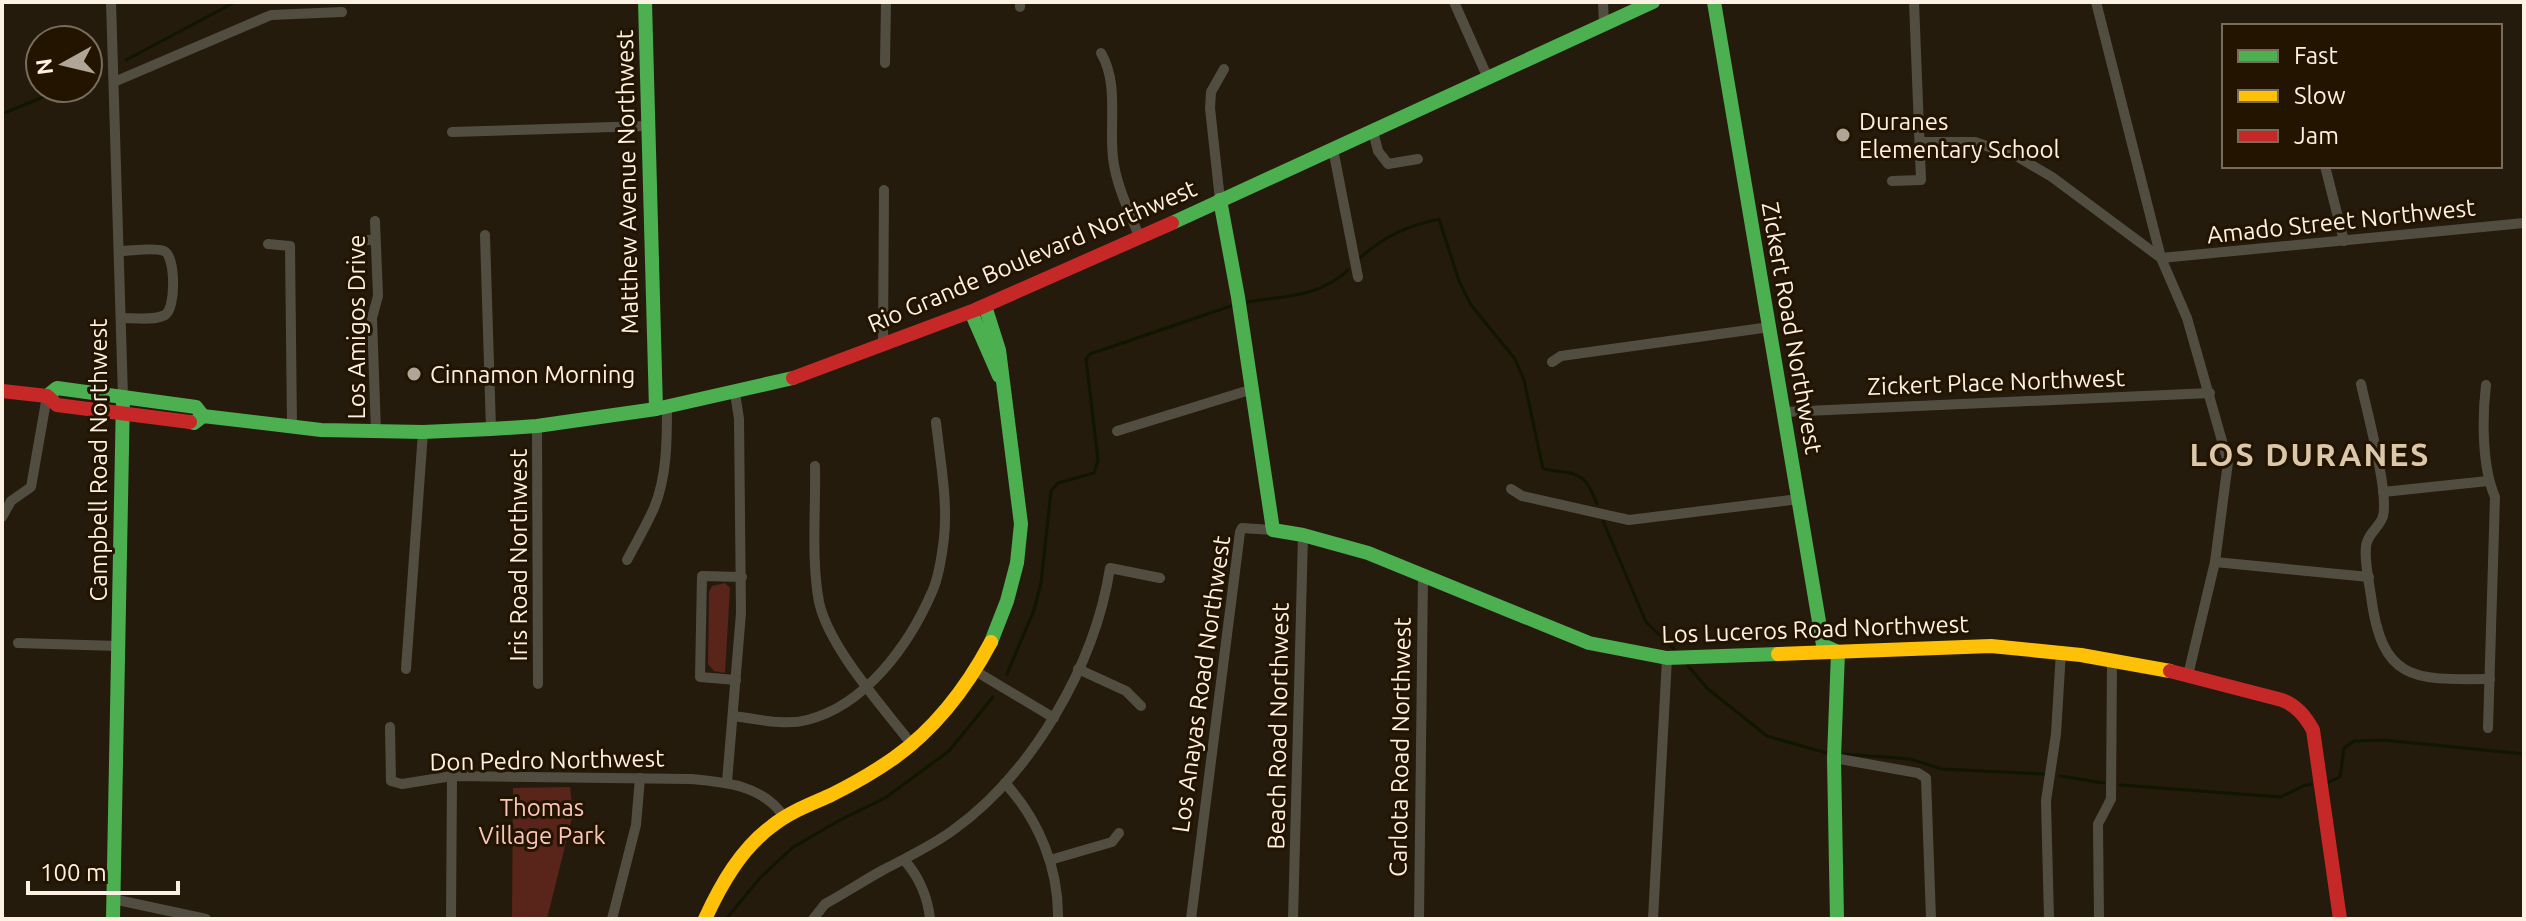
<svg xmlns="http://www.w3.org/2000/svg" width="2526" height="921" viewBox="0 0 2526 921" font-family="Ubuntu,sans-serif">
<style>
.green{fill:#59241a}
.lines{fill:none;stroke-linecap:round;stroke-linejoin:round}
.stream{stroke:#111601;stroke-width:3}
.street{stroke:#514e41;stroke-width:10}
.fast{stroke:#4caf50;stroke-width:14}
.slow{stroke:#ffc107;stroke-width:14}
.jam{stroke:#c62828;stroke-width:14}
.poi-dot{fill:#b0a697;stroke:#231400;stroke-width:3}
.labels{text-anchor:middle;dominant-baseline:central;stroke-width:6;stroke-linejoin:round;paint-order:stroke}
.poi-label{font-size:24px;fill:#fcf1e2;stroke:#231400;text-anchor:start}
.street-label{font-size:24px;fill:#fcf1e2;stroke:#231400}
.park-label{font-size:24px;fill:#fac6bc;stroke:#231400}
.district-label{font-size:32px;font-weight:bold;letter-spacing:2px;fill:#dbc7a9;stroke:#231400}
</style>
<rect width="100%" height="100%" fill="#241b0d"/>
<g class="green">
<path d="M 725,583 L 730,588 L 725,673 L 714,671 L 708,664 L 709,592 L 712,586 Z"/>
<path d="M 570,787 L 573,814 L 547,919 L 512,919 L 513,788 Z"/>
</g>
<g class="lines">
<g class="stream">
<path d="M 126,60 L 235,2"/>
<path d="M 88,78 L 99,74"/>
<path d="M 2,114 L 65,88"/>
<path d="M 1359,259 C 1384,236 1407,226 1439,219 L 1459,281 L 1471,305 L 1515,359 L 1524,380 L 1543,469 C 1577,475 1584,469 1597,504"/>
<path d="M 1247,302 C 1284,296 1320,297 1348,270"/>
<path d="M 1603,521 L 1646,622 L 1674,649"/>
<path d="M 1688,666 L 1708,689 L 1767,736 L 1827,753"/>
<path d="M 1007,674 L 1034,610 L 1041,583 L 1051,491 L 1058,483 L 1094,473 L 1098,460 L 1086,359 L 1090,354 L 1231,306"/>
<path d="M 1844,754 L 1910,759 L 1942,769 L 2044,774"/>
<path d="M 2060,776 L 2104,783"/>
<path d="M 2329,782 L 2340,777 L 2344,748 L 2354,741 L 2384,740 L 2524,754"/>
<path d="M 2120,785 L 2281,797 L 2303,786 L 2311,784"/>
<path d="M 726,919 L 760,878 L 792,848 L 838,821 L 885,798 L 949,751 L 993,697"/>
</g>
<g class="street">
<path d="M 111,2 L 123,397"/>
<path d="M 1454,2 L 1487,76"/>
<path d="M 1603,2 L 1604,24"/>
<path d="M 2096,2 L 2161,258 L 2524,223"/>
<path d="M 1020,7 L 1020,2"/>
<path d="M 1101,53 C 1119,83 1109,124 1113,158 C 1116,185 1129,211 1139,236"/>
<path d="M 885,63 L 886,2"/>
<path d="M 114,82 L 271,15 L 342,12"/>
<path d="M 1373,131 L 1378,151 L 1388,164 L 1418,159"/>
<path d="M 452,132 L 646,126"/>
<path d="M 1921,142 L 1975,142 L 2018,157 L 2052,177 L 2161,258 L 2187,318 L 2228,462 L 2215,562 L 2188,675"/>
<path d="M 1333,149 L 1358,277"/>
<path d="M 2325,166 L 2344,241"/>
<path d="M 1892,181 L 1921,180 L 1914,2"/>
<path d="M 1220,200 L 1210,108 L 1211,92 L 1224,69"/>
<path d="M 375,221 L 378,296 L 372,318 L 376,432"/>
<path d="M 485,235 L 491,429"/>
<path d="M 354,240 L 375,240"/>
<path d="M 268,244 L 290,246 L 292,427"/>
<path d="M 119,251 C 132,251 153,247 164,251 C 176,256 176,309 165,315 C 154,321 134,318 121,318"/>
<path d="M 883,345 L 884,190"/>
<path d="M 1552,362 L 1561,356 L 1770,327"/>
<path d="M 2361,384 C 2367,412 2389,492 2383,516 C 2381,525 2370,532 2367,542 C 2363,553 2369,583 2371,596 C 2382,682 2414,680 2490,679"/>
<path d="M 2486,385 C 2482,418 2482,467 2495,497 L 2488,728"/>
<path d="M 1784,412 L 2210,393"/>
<path d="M 537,426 L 538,684"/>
<path d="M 1117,431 L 1253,389"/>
<path d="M 815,466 C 816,510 811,559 819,602 C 829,648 884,708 913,746"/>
<path d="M 1511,489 L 1522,496 L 1629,520 L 1799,499"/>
<path d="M 2383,492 L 2488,481"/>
<path d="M 2,517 L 11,501 L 31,487 L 47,396"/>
<path d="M 627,560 C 636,543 646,526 654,508 C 667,477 667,440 667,406"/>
<path d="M 2215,562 L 2369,577"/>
<path d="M 18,643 L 118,646"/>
<path d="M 406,669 L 423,432"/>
<path d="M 1078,669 L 1126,691 L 1141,706"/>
<path d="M 977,672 L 1054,718"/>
<path d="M 736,680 L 700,677 L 702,576 L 742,577"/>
<path d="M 734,716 C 757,719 784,726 807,720 C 866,705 909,645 932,592 C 939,577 942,555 944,538 C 948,500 940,460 936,422"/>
<path d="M 390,727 L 391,781 L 402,784 L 452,776 L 690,779 C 725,782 763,785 784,817"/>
<path d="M 1834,758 L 1918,773 L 1926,778 L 1931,919"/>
<path d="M 727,782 L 741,613 L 739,419 L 735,393"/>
<path d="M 1005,783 C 1039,820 1059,869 1058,919"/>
<path d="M 904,860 C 919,876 928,898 930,919"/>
<path d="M 1050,860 L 1112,842 L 1119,833"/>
<path d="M 113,899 L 206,919"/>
<path d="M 451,919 L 452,776"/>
<path d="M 612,919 L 636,825 L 640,778"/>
<path d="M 813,919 L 825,904 C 845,893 863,881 883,870 C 906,858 931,846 952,831 C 1032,774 1095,665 1110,568 L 1160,578"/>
<path d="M 1191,919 L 1240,532 L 1242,528 L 1273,530"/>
<path d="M 1293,919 L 1303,535"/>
<path d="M 1419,919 L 1423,575"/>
<path d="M 1653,919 L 1667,658"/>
<path d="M 2049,919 L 2046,801 L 2056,734 L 2061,651"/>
<path d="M 2099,919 L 2098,824 L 2111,799 L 2112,660"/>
</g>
<g class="fast">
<path d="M 645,2 L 656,409"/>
<path d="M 1714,2 L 1823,645 L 1838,652 L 1834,758 L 1837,919"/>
<path d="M 1220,200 L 1238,297 L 1273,530 L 1303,535 L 1368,553 L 1589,643 L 1667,658 L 1778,654"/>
<path d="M 1172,223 L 1653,2"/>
<path d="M 985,306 L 999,350 L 1021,524 L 1017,563 L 1007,601 L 991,642"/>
<path d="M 971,312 L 999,376"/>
<path d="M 47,396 L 57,388 L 196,407 L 203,416"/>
<path d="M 190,422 L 194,423 L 203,416 L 321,430 L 423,432 L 491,429 L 537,426 L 656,409 L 793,378"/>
<path d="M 113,919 L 123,397"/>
</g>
<g class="slow">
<path d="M 1778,654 L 1991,646 L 2081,655 L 2170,671"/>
<path d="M 705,919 C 721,884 741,849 772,826 C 789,812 811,804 831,795 C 853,784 874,772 894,758 C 936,728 967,687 991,642"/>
</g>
<g class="jam">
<path d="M 793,378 L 975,310 L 1172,223"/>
<path d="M 2,391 L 47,396 L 57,405 L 190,422"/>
<path d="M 2170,671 L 2282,700 C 2297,706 2305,716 2313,730 L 2340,919"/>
</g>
</g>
<g class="poi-dot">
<circle cx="1843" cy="135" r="8"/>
<circle cx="414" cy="374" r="8"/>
</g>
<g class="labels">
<g class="poi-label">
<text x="1859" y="121">Duranes<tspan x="1859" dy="28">Elementary School</tspan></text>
<text x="430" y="374">Cinnamon Morning</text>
</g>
<g class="street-label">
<text transform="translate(627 182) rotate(-91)">Matthew Avenue Northwest</text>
<text transform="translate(2341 221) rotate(-6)">Amado Street Northwest</text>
<text transform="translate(1032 256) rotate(-23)">Rio Grande Boulevard Northwest</text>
<text transform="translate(356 327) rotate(-90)">Los Amigos Drive</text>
<text transform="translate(1792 328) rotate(80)">Zickert Road Northwest</text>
<text transform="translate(1996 382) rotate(-2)">Zickert Place Northwest</text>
<text transform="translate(98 460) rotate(-90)">Campbell Road Northwest</text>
<text transform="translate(518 555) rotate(-90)">Iris Road Northwest</text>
<text transform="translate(1815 629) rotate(-2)">Los Luceros Road Northwest</text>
<text transform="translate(1201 684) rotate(-82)">Los Anayas Road Northwest</text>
<text transform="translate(1278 726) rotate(-89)">Beach Road Northwest</text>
<text transform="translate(1400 747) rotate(-89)">Carlota Road Northwest</text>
<text transform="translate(547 760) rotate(-1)">Don Pedro Northwest</text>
</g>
<g class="park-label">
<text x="542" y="807">Thomas<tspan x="542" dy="28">Village Park</tspan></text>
</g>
<g class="district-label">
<text x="2310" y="454">LOS DURANES</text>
</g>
</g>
<rect width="2526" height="921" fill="none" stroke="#fcf1e2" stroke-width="8"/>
<rect x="2222" y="24" width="280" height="144" fill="#231400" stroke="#7a6c5a" stroke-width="2"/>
<rect x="2238" y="50" width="40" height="12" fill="#4caf50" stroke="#7a6c5a" stroke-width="2"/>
<text x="2294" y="64" font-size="24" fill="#fcf1e2">Fast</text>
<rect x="2238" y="90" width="40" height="12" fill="#ffc107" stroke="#7a6c5a" stroke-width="2"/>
<text x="2294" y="104" font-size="24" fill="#fcf1e2">Slow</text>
<rect x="2238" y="130" width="40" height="12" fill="#c62828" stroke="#7a6c5a" stroke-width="2"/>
<text x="2294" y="144" font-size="24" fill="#fcf1e2">Jam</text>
<g transform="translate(64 64) rotate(262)"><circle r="38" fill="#231400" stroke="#7a6c5a" stroke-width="2"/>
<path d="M0-6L14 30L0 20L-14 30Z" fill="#b0a697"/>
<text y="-12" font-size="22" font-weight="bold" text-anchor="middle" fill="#fcf1e2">N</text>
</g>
<path d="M28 881v12h150v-12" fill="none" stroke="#fcf1e2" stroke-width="4"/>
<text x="40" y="881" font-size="24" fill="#fcf1e2" stroke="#231400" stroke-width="6" paint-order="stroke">100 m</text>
</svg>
